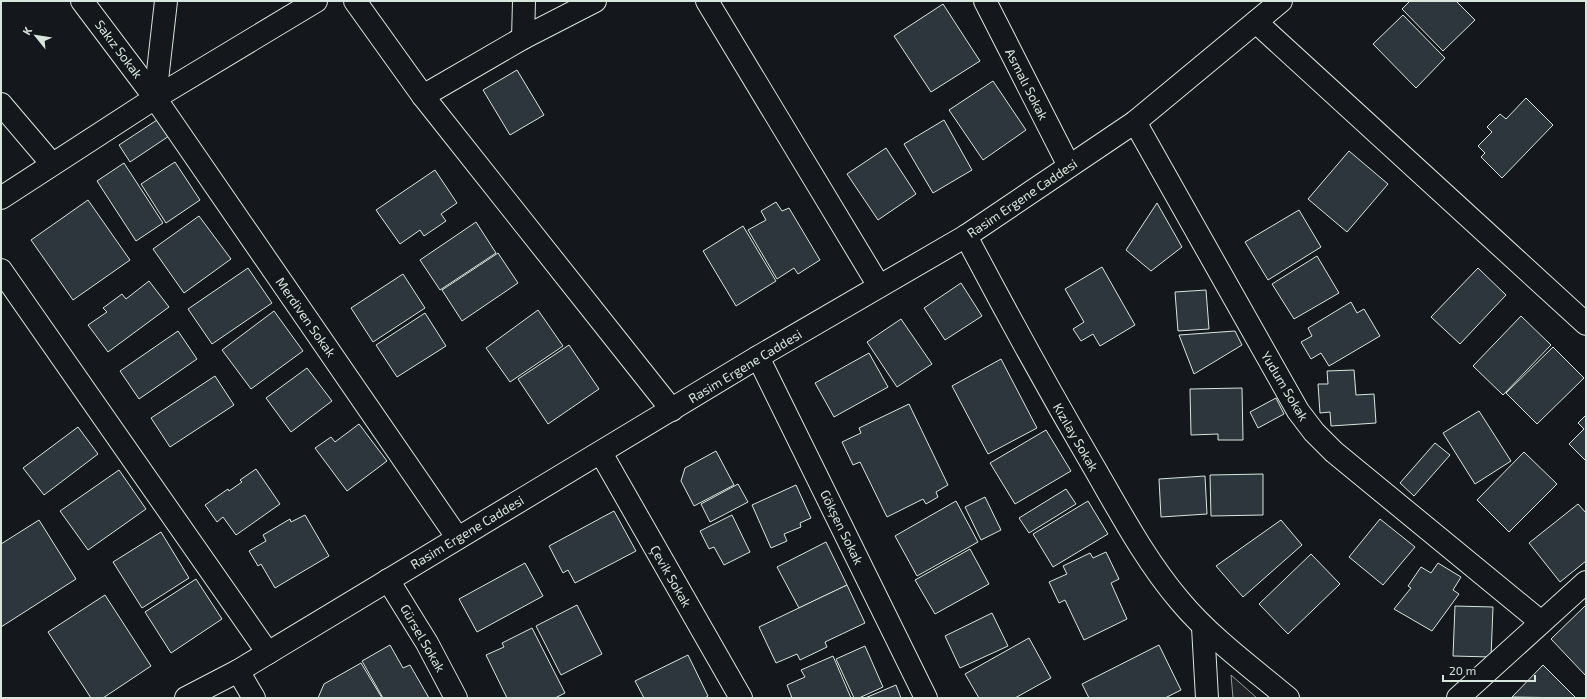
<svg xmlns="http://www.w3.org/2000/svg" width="1587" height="699" viewBox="0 0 1587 699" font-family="'Exo 2',sans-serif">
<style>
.green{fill:#202428;stroke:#939e99}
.building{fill:#2c363c;stroke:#d8e6dc}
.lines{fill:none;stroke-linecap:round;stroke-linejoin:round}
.street-casing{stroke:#d8e6dc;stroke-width:24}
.secondary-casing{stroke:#d8e6dc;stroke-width:24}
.street{stroke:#14181c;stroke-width:22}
.secondary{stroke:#14181c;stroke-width:22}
.labels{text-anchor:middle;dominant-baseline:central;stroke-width:3;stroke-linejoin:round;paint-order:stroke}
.street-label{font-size:13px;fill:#d8e6dc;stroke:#14181c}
</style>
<rect width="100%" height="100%" fill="#14181c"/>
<path class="green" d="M 1231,675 L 1257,698 L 1233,698 Z"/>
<g class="building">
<path d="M 1410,1 L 1456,1 L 1475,20 L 1443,51 L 1402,9 Z"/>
<path d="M 943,4 L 980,61 L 931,92 L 894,36 Z"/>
<path d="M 1403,15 L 1445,58 L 1416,88 L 1373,44 Z"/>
<path d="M 517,70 L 544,115 L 510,135 L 483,90 Z"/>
<path d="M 993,81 L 1026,130 L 983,160 L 949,110 Z"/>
<path d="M 1526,98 L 1553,125 L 1502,178 L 1481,157 L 1485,153 L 1478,146 L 1492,132 L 1487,127 L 1500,114 L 1506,119 Z"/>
<path d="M 157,120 L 169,136 L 130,162 L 119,145 Z"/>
<path d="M 944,120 L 972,170 L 933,193 L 904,144 Z"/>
<path d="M 886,148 L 916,194 L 878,220 L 847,174 Z"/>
<path d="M 1349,151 L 1388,184 L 1347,232 L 1308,199 Z"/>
<path d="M 175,162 L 200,200 L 166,223 L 141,184 Z"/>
<path d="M 124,163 L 163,223 L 136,241 L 97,181 Z"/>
<path d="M 435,170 L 457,203 L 441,214 L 446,221 L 424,236 L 420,230 L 400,244 L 376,210 Z"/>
<path d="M 88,200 L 130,260 L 73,300 L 31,240 Z"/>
<path d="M 776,202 L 782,211 L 789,208 L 820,260 L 798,274 L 794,268 L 777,279 L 748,230 L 766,220 L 761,211 Z"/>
<path d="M 1157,203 L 1182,247 L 1151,271 L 1126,250 Z"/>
<path d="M 1299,210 L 1321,247 L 1268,280 L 1245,242 Z"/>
<path d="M 199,216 L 231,259 L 184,293 L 153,249 Z"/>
<path d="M 476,222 L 496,253 L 440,290 L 420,260 Z"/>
<path d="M 743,226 L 776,281 L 736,306 L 703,251 Z"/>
<path d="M 498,253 L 518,283 L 462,321 L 442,290 Z"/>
<path d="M 1317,256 L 1339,293 L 1294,319 L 1272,284 Z"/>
<path d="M 1102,267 L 1135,325 L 1100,346 L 1093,334 L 1081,341 L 1073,329 L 1084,322 L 1065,289 Z"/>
<path d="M 248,268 L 272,303 L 212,344 L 188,309 Z"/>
<path d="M 1478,268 L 1506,295 L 1460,344 L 1431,317 Z"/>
<path d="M 403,274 L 425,308 L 373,342 L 351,308 Z"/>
<path d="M 149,281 L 169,307 L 108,352 L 88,325 L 107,312 L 103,308 L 122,294 L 126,299 Z"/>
<path d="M 961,283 L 982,316 L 945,340 L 924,308 Z"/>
<path d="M 1206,290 L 1209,329 L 1178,331 L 1175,292 Z"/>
<path d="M 1351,302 L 1357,313 L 1364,309 L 1380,336 L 1329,366 L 1321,353 L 1311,359 L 1301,342 L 1312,336 L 1308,328 Z"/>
<path d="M 538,310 L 563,346 L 510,382 L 486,348 Z"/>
<path d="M 274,311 L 303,351 L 251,389 L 222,350 Z"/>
<path d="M 425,313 L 446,346 L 397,377 L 376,345 Z"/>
<path d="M 1521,316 L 1551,345 L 1503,395 L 1473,366 Z"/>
<path d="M 901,319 L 932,364 L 897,387 L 867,342 Z"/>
<path d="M 178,331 L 197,359 L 139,399 L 120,371 Z"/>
<path d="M 1235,331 L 1242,345 L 1194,374 L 1179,335 Z"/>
<path d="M 569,345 L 599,389 L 548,424 L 518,379 Z"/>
<path d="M 1553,347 L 1584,378 L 1537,424 L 1506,393 Z"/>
<path d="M 869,353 L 888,387 L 834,417 L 815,383 Z"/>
<path d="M 1001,359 L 1037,428 L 988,454 L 952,386 Z"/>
<path d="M 307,368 L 332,401 L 291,432 L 266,398 Z"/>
<path d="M 1354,370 L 1356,395 L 1374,394 L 1376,423 L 1331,426 L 1330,412 L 1320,413 L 1318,384 L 1328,384 L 1327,371 Z"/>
<path d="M 215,376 L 234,405 L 170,447 L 151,418 Z"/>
<path d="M 1242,388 L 1243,440 L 1218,440 L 1218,434 L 1191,435 L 1190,389 Z"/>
<path d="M 1276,398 L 1284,414 L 1258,428 L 1250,412 Z"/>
<path d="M 909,404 L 948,485 L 936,492 L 938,497 L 926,504 L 923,499 L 887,517 L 860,462 L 853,465 L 842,442 L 861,433 L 859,428 Z"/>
<path d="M 1479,411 L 1511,461 L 1475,484 L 1443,433 Z"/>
<path d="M 1586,415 L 1586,461 L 1569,444 L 1584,429 L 1578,423 Z"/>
<path d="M 359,424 L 387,461 L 347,491 L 315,448 L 331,437 L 335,442 Z"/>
<path d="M 78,427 L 98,454 L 44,495 L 23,468 Z"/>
<path d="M 1046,430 L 1071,471 L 1015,504 L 990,463 Z"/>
<path d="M 1435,443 L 1450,455 L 1414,496 L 1400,483 Z"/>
<path d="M 716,451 L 734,485 L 694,506 L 681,481 L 685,468 Z"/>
<path d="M 1524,452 L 1557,484 L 1509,532 L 1477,500 Z"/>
<path d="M 256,469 L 280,504 L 236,535 L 223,517 L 217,522 L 205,505 L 228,489 L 229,491 L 242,482 L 240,480 Z"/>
<path d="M 119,470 L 146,509 L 88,550 L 60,511 Z"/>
<path d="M 1263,474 L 1263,515 L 1211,516 L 1210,475 Z"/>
<path d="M 1205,476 L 1207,514 L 1161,517 L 1159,479 Z"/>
<path d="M 738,484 L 748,502 L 710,522 L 701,504 Z"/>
<path d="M 796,485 L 811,518 L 800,523 L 801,527 L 784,534 L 787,541 L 771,548 L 752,505 Z"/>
<path d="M 1066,489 L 1076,504 L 1029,533 L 1019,518 Z"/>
<path d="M 985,497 L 1001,530 L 981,540 L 965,507 Z"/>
<path d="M 956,501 L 978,542 L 917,576 L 895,536 Z"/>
<path d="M 1088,501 L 1108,534 L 1053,567 L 1033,534 Z"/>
<path d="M 1578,504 L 1586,513 L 1586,561 L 1560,582 L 1529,543 Z"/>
<path d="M 614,511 L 636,551 L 575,583 L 568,570 L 563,573 L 549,546 Z"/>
<path d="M 305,515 L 329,556 L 275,588 L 261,564 L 258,566 L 249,551 L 266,541 L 263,535 L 290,519 L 291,522 Z"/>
<path d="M 732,515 L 750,552 L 724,565 L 714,547 L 709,549 L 700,531 Z"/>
<path d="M 1380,519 L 1415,547 L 1383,585 L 1349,557 Z"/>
<path d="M 39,520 L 76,579 L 1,627 L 1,544 Z"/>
<path d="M 1281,520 L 1302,545 L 1243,597 L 1216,566 Z"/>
<path d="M 161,532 L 189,578 L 142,608 L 113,562 Z"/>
<path d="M 826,542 L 847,585 L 799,608 L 777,567 Z"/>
<path d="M 970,549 L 989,584 L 935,614 L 915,580 Z"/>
<path d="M 1106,552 L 1119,579 L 1111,583 L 1127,619 L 1084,640 L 1065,600 L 1059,603 L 1049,582 L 1067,574 L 1063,566 L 1090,553 L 1093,558 Z"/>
<path d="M 1311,554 L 1340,584 L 1288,634 L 1259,604 Z"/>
<path d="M 525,563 L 543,596 L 477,632 L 459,599 Z"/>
<path d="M 1438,563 L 1461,577 L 1453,590 L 1459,594 L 1432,631 L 1394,609 L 1411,588 L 1408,586 L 1421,567 L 1431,573 Z"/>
<path d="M 196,579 L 222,619 L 171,653 L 145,612 Z"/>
<path d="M 847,585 L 865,623 L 825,642 L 827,647 L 800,660 L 797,654 L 776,663 L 759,627 Z"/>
<path d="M 105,595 L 151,666 L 103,698 L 91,698 L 48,632 Z"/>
<path d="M 577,605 L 602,654 L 561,675 L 536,626 Z"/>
<path d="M 1455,606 L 1493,607 L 1491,657 L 1453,656 Z"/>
<path d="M 1585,606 L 1586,607 L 1586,676 L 1551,639 Z"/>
<path d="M 992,613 L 1008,646 L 960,668 L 945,636 Z"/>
<path d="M 532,628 L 565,693 L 555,698 L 507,698 L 486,655 L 504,647 L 502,643 Z"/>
<path d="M 1029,638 L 1051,678 L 1015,698 L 979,698 L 965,674 Z"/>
<path d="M 390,645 L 403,668 L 410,665 L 429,698 L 383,698 L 362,661 Z"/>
<path d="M 1159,645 L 1181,690 L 1165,698 L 1089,698 L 1082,684 Z"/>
<path d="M 865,646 L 883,687 L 859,698 L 854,698 L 836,659 Z"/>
<path d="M 688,655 L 708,696 L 705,698 L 644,698 L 635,681 Z"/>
<path d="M 833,656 L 851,698 L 792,698 L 787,685 L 805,677 L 801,670 Z"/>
<path d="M 361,663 L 382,698 L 318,698 L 324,684 Z"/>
<path d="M 1543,665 L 1576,698 L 1512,697 Z"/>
<path d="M 896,685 L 901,698 L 865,698 Z"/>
</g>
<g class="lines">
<defs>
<g id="street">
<path d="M 82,1 L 155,98 L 457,537"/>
<path d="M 355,1 L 423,96 L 672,410"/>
<path d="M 707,1 L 879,286"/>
<path d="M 985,1 L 1069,166"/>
<path d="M 1256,22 L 1586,324"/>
<path d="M 523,38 L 524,1"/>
<path d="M 423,96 L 523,38 L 595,1"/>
<path d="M 155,98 L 166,1"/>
<path d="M 1,104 L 52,164"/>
<path d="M 1135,122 L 1298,411 L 1314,432 L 1334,452 L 1541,622"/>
<path d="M 1,198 L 155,98 L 316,1"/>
<path d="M 966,236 C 1007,314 1050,392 1095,469 C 1121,514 1146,561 1180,601 C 1211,638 1251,667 1288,698"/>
<path d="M 1,270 L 268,653"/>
<path d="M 758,357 L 926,698"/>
<path d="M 601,453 L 741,698"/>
<path d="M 388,580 L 427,643 L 456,698"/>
<path d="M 1203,627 L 1207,698"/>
<path d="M 238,671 L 254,698"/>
<path d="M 1458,698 L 1586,582"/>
</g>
<path id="secondary" d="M 186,698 L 238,671 L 758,357 L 966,236 L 1135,122 L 1281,1"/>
</defs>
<use href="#street" class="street-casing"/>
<use href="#secondary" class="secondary-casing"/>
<use href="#street" class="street"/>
<use href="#secondary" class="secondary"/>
</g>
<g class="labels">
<g class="street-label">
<text transform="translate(119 49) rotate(53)">Sakız Sokak</text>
<text transform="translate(1027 84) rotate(63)">Asmalı Sokak</text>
<text transform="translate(1022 198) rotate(-34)">Rasim Ergene Caddesi</text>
<text transform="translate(306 317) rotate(55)">Merdiven Sokak</text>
<text transform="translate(745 366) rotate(-31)">Rasim Ergene Caddesi</text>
<text transform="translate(1285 386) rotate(59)">Yudum Sokak</text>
<text transform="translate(1076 437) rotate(60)">Kızılay Sokak</text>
<text transform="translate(842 527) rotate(64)">Gökşen Sokak</text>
<text transform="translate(467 532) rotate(-31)">Rasim Ergene Caddesi</text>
<text transform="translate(671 576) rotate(60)">Çevik Sokak</text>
<text transform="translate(423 638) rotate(60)">Gürsel Sokak</text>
</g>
</g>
<rect width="1587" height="699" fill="none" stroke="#d8e6dc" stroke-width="4"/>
<g transform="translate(36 36) rotate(300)" stroke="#14181c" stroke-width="3" paint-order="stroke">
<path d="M0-3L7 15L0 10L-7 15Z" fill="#d8e6dc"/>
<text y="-6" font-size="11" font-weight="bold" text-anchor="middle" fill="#d8e6dc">K</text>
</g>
<path d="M1443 675v6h92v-6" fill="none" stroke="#d8e6dc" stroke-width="2"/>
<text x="1449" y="675" font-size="12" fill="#d8e6dc" stroke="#14181c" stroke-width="3" paint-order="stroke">20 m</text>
</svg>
